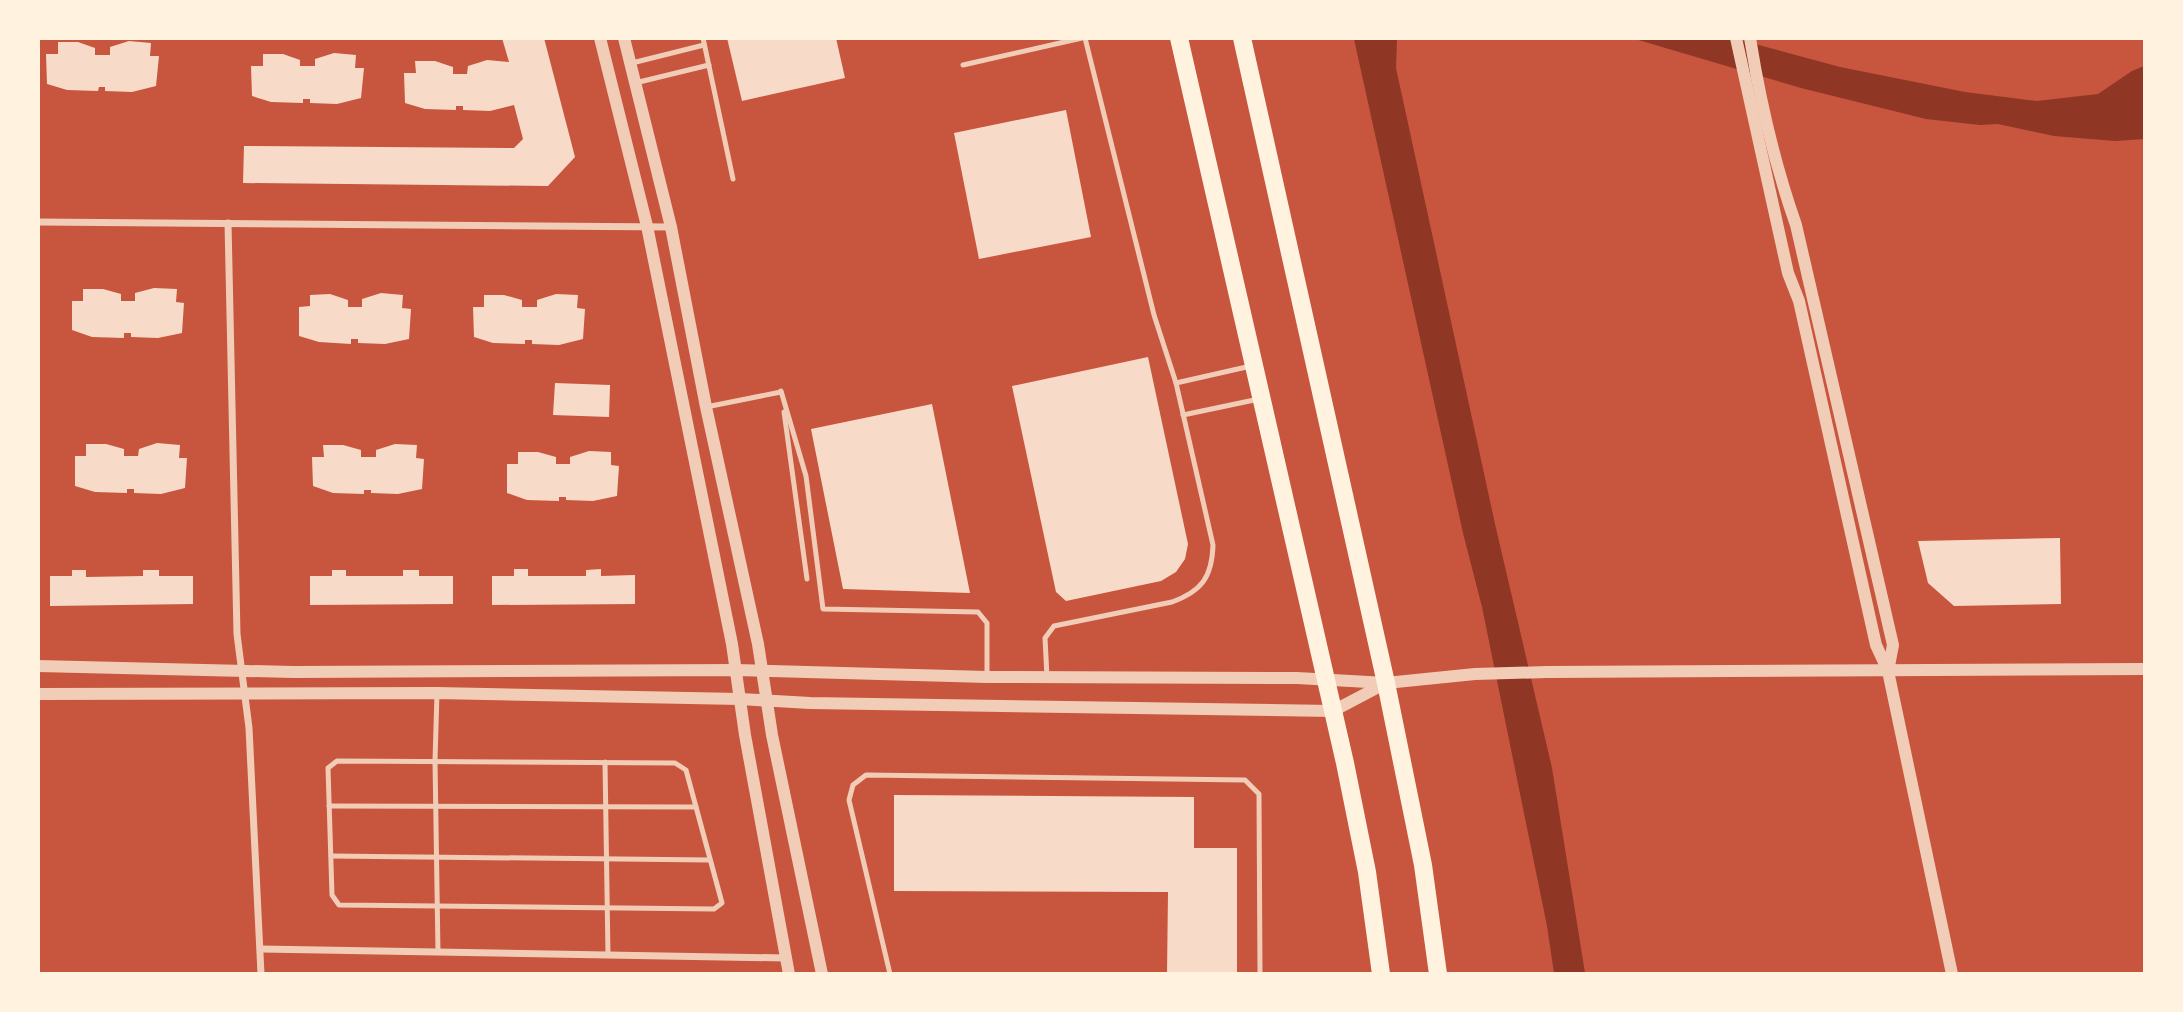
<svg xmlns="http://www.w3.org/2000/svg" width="2183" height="1012" viewBox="0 0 2183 1012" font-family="Spectral,serif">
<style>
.water{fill:#8f3625}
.building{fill:#f7dbc8}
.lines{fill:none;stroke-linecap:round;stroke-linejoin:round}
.service{stroke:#f1ccb7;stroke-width:5}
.minor{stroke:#f1ccb7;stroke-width:7}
.tertiary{stroke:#f1ccb7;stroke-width:12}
.primary{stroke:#fff3e0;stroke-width:18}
</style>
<rect width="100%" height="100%" fill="#c8553d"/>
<g class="water">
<path d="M 1354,39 L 1397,39 L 1396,68 L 1495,524 L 1552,768 L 1585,973 L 1554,973 L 1547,926 L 1482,607 L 1463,533 Z"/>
<path d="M 1635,39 L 1737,39 L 1840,67 L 1965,92 L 2037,101 L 2098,94 L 2132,71 L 2144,66 L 2144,139 L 2115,141 L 2054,136 L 1998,124 L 1980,125 L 1926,119 L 1801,88 Z"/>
</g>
<g class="building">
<path d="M 502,38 L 544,38 L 575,157 L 548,186 L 243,183 L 244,146 L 514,148 L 523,139 L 514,105 L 490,111 L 463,110 L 463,106 L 456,106 L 456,110 L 425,109 L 405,103 L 404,73 L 416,73 L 415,61 L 435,61 L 453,67 L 453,74 L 467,74 L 468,66 L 487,60 L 509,62 Z"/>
<path d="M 727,38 L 836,38 L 845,78 L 742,101 Z"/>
<path d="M 129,41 L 151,43 L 150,56 L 159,56 L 156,86 L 132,92 L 105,91 L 105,87 L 99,87 L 98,91 L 67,90 L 47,84 L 46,54 L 58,54 L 58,42 L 78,42 L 95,48 L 95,55 L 110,55 L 110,47 Z"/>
<path d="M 334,53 L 356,55 L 355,68 L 364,68 L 361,98 L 337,104 L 310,103 L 310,99 L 303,99 L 303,103 L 271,102 L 252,96 L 251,66 L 263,66 L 263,54 L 283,54 L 300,60 L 300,66 L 315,66 L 315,59 Z"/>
<path d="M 1066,110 L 1091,237 L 979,259 L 954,133 Z"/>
<path d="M 154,288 L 177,289 L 176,302 L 184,303 L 182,333 L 158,338 L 131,337 L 131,333 L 124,333 L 124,338 L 92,337 L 72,330 L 72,301 L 83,301 L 83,289 L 103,289 L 121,294 L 121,301 L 135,301 L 135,293 Z"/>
<path d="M 381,293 L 403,295 L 402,308 L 411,309 L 409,339 L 385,344 L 358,343 L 358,339 L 351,339 L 351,344 L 319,342 L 299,336 L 299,307 L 310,306 L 310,295 L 330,294 L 348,300 L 348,307 L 362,307 L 362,299 Z"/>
<path d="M 556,294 L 578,295 L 577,308 L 585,309 L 583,339 L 559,345 L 532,344 L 532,340 L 525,340 L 525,344 L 493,343 L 474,337 L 473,307 L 484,307 L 484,295 L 504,295 L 522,300 L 522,307 L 537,307 L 537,300 Z"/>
<path d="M 1148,357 L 1188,544 L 1185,559 L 1176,572 L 1161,581 L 1066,601 L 1056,592 L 1012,386 Z"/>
<path d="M 555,383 L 610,385 L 609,417 L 553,415 Z"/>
<path d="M 932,404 L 970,593 L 843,589 L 811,429 Z"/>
<path d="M 157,443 L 180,445 L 179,458 L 187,458 L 185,488 L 161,494 L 134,493 L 134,489 L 127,489 L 127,493 L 95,492 L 75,486 L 75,456 L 86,456 L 86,444 L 106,444 L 124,449 L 124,456 L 138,456 L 139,449 Z"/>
<path d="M 395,444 L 417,445 L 416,458 L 424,459 L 422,489 L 398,494 L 371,493 L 371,490 L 364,490 L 364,494 L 333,493 L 313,486 L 312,457 L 324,457 L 323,445 L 343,445 L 361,450 L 361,457 L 376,457 L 376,450 Z"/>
<path d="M 589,451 L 611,452 L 611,465 L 619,466 L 617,496 L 593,501 L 566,500 L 566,497 L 559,497 L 559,501 L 527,500 L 507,493 L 507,464 L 518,464 L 518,452 L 538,452 L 556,457 L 556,464 L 570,464 L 570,457 Z"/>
<path d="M 2060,538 L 2061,604 L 1954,606 L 1928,583 L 1918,541 Z"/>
<path d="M 514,569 L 528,569 L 528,576 L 586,576 L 586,570 L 601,569 L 601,576 L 635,575 L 635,604 L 492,605 L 492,576 L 514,576 Z"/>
<path d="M 72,570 L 86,570 L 86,577 L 143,576 L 143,570 L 159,570 L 159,576 L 193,576 L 193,604 L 50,606 L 50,576 L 72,576 Z"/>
<path d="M 332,570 L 346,570 L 346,576 L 403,576 L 403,570 L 419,570 L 419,576 L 453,576 L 453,604 L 310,605 L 310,576 L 332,576 Z"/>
<path d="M 894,795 L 1194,797 L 1194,848 L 1237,848 L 1237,974 L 1167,974 L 1168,892 L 894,891 Z"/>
</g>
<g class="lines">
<g class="service">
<path d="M 703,38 L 733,179"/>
<path d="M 632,63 L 704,45"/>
<path d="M 963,65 L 1082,38"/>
<path d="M 635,83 L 709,65"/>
<path d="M 1176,383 L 1251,366"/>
<path d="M 781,391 L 806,476 L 823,609 L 978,612 L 987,623 L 987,677"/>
<path d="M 706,407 L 781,392"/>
<path d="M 784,412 L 807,579"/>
<path d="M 1183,415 L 1259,399"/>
<path d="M 1047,677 L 1045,638 L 1054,626 L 1172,602 C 1202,591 1212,577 1213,545 L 1176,383 L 1154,315 L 1085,38"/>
<path d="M 437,693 L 435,761 L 438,952"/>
<path d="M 337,761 L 675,763 L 686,770 L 722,903 L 714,909 L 339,905 L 332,895 L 328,768 Z"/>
<path d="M 605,762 L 608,955"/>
<path d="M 329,806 L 696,807"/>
<path d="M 331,856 L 710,860"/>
<path d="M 890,974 L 849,800 L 853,785 L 866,775 L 1245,780 L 1259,794 L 1260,974"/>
</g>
<g class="minor">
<path d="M 38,222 L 671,227"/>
<path d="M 228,223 L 237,634 L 249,728 L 261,974"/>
<path d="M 261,949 L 785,958"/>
</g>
<g class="tertiary">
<path d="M 600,38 L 647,226 L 732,644 L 745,735 L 789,974"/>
<path d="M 624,38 L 671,227 L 706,407 L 758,644 L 772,735 L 822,974"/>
<path d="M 1736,38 L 1788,273 L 1799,301 L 1876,645 L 1888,671 L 1952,974"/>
<path d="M 1750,38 C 1760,101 1775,165 1796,225 L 1893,645 L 1888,671"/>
<path d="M 38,666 L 293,672 L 736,670 L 987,677 L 1297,678 L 1386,683 L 1475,674 L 1547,672 L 2144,669"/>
<path d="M 38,694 L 437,693 L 740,699 L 810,703 L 1333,711 L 1386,683"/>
</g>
<g class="primary">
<path d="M 1179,38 L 1345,763 L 1367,872 L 1381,974"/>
<path d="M 1242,38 L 1386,683 L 1423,865 L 1438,974"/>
</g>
</g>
<rect width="2183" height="1012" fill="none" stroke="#fff3e0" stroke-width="80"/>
</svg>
